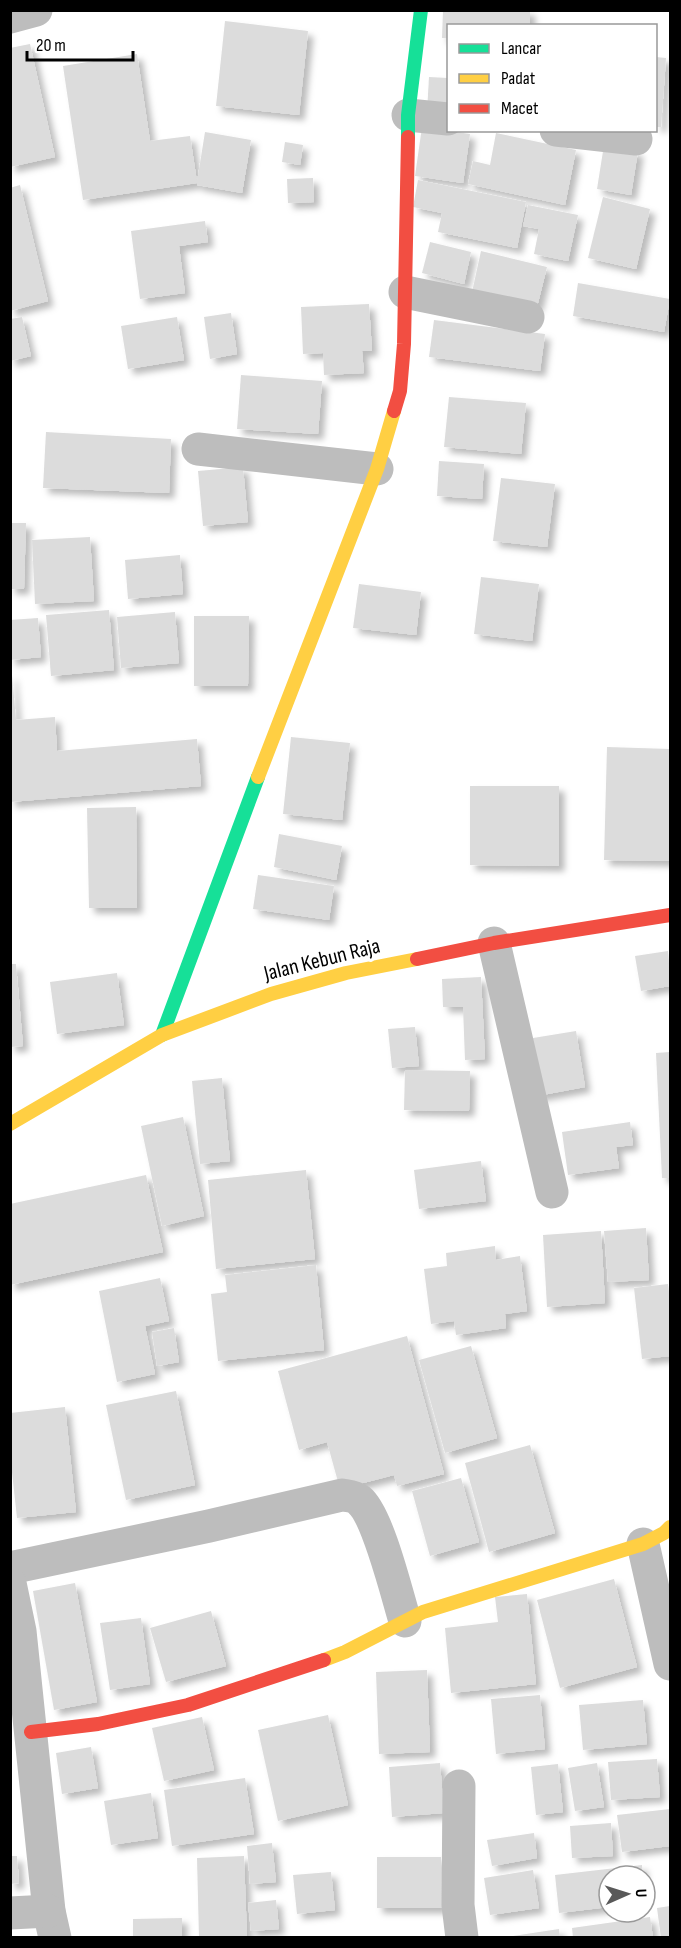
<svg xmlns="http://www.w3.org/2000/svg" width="681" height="1948" viewBox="0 0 681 1948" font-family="'Sofia Sans Condensed',sans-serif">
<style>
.building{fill:#dcdcdc;filter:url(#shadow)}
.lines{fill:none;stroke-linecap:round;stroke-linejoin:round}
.street{stroke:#bdbdbd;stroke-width:33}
.fast{stroke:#16e098;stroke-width:14}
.slow{stroke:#ffcf43;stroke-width:14}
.jam{stroke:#f24e42;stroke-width:14}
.labels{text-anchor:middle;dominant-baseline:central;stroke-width:6;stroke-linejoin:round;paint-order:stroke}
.street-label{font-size:22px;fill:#000;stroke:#fff}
</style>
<defs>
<filter id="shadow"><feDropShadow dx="5.5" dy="5.5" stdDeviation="3" flood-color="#0004"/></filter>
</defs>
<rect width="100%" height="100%" fill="#fff"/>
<g class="building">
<path d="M 443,10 L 530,10 L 530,26 L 448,26 L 448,38 L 442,38 Z"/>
<path d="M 225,21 L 308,31 L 299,115 L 216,106 Z"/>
<path d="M 30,44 L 55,157 L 10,167 L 10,48 Z"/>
<path d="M 137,54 L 150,141 L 190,136 L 197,182 L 205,132 L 251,140 L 242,193 L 197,185 L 197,183 L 83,200 L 63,66 Z"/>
<path d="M 656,57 L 666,58 L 661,127 L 656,127 Z"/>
<path d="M 429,77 L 448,78 L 448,113 L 427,112 Z"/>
<path d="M 422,127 L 470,134 L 463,183 L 415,176 Z"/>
<path d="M 496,133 L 576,150 L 565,205 L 468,184 L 473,161 L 490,165 Z"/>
<path d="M 285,142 L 303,145 L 300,165 L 282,162 Z"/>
<path d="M 604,145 L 638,151 L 631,195 L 597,189 Z"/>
<path d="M 313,178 L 314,202 L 288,203 L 287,179 Z"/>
<path d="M 418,180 L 526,202 L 517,248 L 438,232 L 442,213 L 413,207 Z"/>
<path d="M 20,185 L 48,301 L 10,311 L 10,188 Z"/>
<path d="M 603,197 L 650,209 L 636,269 L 588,258 Z"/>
<path d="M 528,205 L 578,215 L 568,261 L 534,254 L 539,229 L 523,226 Z"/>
<path d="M 205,221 L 208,242 L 179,246 L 185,293 L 140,299 L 131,231 Z"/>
<path d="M 430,242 L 471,252 L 464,284 L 422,273 Z"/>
<path d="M 481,251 L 547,267 L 537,307 L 472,292 Z"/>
<path d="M 578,283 L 670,299 L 664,332 L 573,316 Z"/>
<path d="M 369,304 L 372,351 L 362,351 L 364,373 L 324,375 L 323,353 L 303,354 L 301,307 Z"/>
<path d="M 231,313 L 237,354 L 210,359 L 204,317 Z"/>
<path d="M 22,317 L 31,356 L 10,361 L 10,319 Z"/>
<path d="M 177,317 L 184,360 L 128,369 L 121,326 Z"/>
<path d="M 434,320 L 545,334 L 540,371 L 429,357 Z"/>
<path d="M 241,375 L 322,381 L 318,434 L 237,429 Z"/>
<path d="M 449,397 L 526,403 L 521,454 L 444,447 Z"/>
<path d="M 46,432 L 171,439 L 169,493 L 43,488 Z"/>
<path d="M 439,461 L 484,464 L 482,499 L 437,496 Z"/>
<path d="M 243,467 L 248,522 L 203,526 L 198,471 Z"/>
<path d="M 501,478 L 555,484 L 547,547 L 493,541 Z"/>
<path d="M 10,523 L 26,523 L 24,589 L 10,589 Z"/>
<path d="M 90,537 L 94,601 L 35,604 L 32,540 Z"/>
<path d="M 180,555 L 183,594 L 128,599 L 125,560 Z"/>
<path d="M 481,577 L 539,584 L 532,641 L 474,634 Z"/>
<path d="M 359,584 L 421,592 L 416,635 L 353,628 Z"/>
<path d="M 109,610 L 114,670 L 51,676 L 46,615 Z"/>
<path d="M 175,612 L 179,663 L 121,668 L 117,617 Z"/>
<path d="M 194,616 L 249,616 L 248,686 L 194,686 Z"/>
<path d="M 38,618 L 41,657 L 10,660 L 10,620 Z"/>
<path d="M 10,675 L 12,675 L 16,720 L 55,717 L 57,751 L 197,739 L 201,786 L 10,802 Z"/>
<path d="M 291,737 L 350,743 L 342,820 L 283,814 Z"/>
<path d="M 607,747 L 670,749 L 670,861 L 604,860 Z"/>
<path d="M 470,786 L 559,786 L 559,866 L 470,865 Z"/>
<path d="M 136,807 L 137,908 L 89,908 L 87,808 Z"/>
<path d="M 279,834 L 342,846 L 336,880 L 274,867 Z"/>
<path d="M 258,875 L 334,886 L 329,920 L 253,909 Z"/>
<path d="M 668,951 L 670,986 L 641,991 L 635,956 Z"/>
<path d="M 10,964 L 16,964 L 23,1046 L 10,1047 Z"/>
<path d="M 117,973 L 124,1025 L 57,1034 L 50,982 Z"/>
<path d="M 481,977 L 485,1059 L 465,1060 L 463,1007 L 443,1007 L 442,979 Z"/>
<path d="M 415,1027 L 419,1066 L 392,1068 L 388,1029 Z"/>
<path d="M 576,1031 L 585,1087 L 537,1096 L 527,1039 Z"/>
<path d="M 670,1052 L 670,1178 L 662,1178 L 656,1053 Z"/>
<path d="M 405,1070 L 470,1071 L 469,1111 L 404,1110 Z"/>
<path d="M 222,1078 L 230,1161 L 200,1164 L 192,1081 Z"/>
<path d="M 183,1117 L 204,1216 L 162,1226 L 141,1126 Z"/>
<path d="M 630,1122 L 633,1145 L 616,1147 L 619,1168 L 568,1175 L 562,1132 Z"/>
<path d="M 481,1161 L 486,1201 L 419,1209 L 414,1170 Z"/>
<path d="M 306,1170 L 315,1259 L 216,1269 L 208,1180 Z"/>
<path d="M 146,1175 L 163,1252 L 10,1285 L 10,1204 Z"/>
<path d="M 646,1228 L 649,1280 L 608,1282 L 604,1231 Z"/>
<path d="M 601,1231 L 605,1303 L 547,1307 L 543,1235 Z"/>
<path d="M 495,1246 L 496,1260 L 520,1256 L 527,1311 L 505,1314 L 506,1328 L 456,1335 L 454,1321 L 431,1324 L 424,1269 L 447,1266 L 446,1253 Z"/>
<path d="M 316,1265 L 324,1350 L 218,1361 L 211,1294 L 227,1292 L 225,1275 Z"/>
<path d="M 160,1278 L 169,1321 L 145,1326 L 155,1374 L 117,1382 L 99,1291 Z"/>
<path d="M 668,1284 L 670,1303 L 670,1356 L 642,1359 L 634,1288 Z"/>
<path d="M 174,1328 L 179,1362 L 157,1366 L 152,1332 Z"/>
<path d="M 407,1336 L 444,1474 L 397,1486 L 394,1475 L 340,1489 L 327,1442 L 299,1450 L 278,1371 Z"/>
<path d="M 471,1346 L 497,1438 L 445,1453 L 419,1360 Z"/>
<path d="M 176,1391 L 195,1485 L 126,1500 L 106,1405 Z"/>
<path d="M 65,1407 L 76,1512 L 17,1518 L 10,1454 L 10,1413 Z"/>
<path d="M 530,1445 L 555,1533 L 489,1552 L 465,1463 Z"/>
<path d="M 461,1478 L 479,1542 L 430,1556 L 412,1491 Z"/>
<path d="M 614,1579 L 637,1667 L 560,1688 L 537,1600 Z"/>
<path d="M 75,1583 L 97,1702 L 54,1710 L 33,1591 Z"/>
<path d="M 527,1594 L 536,1684 L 451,1693 L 445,1628 L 498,1622 L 495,1597 Z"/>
<path d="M 211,1611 L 226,1666 L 166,1682 L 150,1628 Z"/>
<path d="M 141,1618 L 150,1684 L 110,1690 L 100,1623 Z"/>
<path d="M 427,1670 L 430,1752 L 379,1754 L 376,1672 Z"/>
<path d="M 540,1695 L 545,1749 L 496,1754 L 491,1699 Z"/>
<path d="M 643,1700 L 647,1744 L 583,1750 L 579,1705 Z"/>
<path d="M 328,1715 L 348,1805 L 278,1821 L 258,1730 Z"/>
<path d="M 202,1717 L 214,1770 L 164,1781 L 152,1728 Z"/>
<path d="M 91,1747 L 98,1788 L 62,1794 L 56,1753 Z"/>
<path d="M 657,1759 L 660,1797 L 611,1800 L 608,1762 Z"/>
<path d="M 440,1763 L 444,1813 L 392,1817 L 389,1767 Z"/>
<path d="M 597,1763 L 604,1807 L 575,1811 L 568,1768 Z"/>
<path d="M 558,1764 L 563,1812 L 536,1815 L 531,1767 Z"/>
<path d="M 245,1778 L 254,1834 L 172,1846 L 164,1790 Z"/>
<path d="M 151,1793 L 158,1838 L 111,1845 L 104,1801 Z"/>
<path d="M 670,1809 L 670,1846 L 622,1852 L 617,1815 Z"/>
<path d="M 611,1823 L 613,1856 L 572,1858 L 570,1826 Z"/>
<path d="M 534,1833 L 537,1858 L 492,1866 L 487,1840 Z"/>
<path d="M 272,1843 L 276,1882 L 250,1884 L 247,1846 Z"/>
<path d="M 10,1856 L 17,1856 L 19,1883 L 10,1884 Z"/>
<path d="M 244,1856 L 247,1938 L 199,1938 L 197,1858 Z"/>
<path d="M 377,1857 L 441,1857 L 442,1908 L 377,1908 Z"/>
<path d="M 642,1865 L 643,1876 L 609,1876 L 609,1907 L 559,1913 L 555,1875 Z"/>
<path d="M 533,1870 L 539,1908 L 490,1915 L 484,1878 Z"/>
<path d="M 331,1872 L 335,1910 L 297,1914 L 293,1875 Z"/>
<path d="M 276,1900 L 279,1929 L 251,1931 L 248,1903 Z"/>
<path d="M 670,1906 L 670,1938 L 661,1938 L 657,1908 Z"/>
<path d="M 650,1917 L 653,1938 L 573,1938 L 572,1928 Z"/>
<path d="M 182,1918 L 182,1938 L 133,1938 L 133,1919 Z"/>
<path d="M 559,1929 L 560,1938 L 513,1938 L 513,1936 Z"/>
</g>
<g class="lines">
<g class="street">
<path d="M 10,17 L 36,10"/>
<path d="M 408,115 L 448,119"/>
<path d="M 556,130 L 636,139"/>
<path d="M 405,292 L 528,317"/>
<path d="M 198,449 L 377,469"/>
<path d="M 494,943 L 552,1192"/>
<path d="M 643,1544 L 670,1664"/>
<path d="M 10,1568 L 209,1526 L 342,1495 C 348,1496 354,1496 359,1500 C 378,1515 397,1595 405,1621"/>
<path d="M 10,1583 L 20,1631 L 49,1911 L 55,1938"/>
<path d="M 459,1786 L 458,1905 L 462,1938"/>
<path d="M 10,1913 L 49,1911"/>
</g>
<g class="fast">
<path d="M 408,137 L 408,115 L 421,10"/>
<path d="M 162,1035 L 258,777"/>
</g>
<g class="slow">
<path d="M 258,777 L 377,469 L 394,411"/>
<path d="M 10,1124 L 162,1035 L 271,994 L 346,973 L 417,959"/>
<path d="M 324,1660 L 345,1652 L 423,1612 L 643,1544 L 664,1533 L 670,1527"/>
</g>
<g class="jam">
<path d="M 394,411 L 400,391 L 404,344 L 408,137"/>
<path d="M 417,959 L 494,943 L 670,915"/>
<path d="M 31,1732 L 98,1724 L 188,1705 L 324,1660"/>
</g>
</g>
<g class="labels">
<g class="street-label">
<text transform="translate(322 960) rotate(-14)">Jalan Kebun Raja</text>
</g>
</g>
<rect width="681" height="1948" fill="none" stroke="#000000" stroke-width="24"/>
<rect x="447" y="24" width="210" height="108" fill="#ffffff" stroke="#999999" stroke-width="1.5"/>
<rect x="459" y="44" width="30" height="9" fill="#16e098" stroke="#999999" stroke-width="1.5"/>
<text x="501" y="54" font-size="18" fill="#000000">Lancar</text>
<rect x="459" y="74" width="30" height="9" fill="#ffcf43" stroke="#999999" stroke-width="1.5"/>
<text x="501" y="84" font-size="18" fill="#000000">Padat</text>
<rect x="459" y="104" width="30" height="9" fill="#f24e42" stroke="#999999" stroke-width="1.5"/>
<text x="501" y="114" font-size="18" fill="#000000">Macet</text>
<g transform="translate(627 1894) rotate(87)"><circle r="28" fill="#ffffff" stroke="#999999" stroke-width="1.5"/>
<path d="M0-4.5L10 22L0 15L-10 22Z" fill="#595959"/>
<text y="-9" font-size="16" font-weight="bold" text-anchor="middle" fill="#000000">U</text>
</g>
<path d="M27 51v9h106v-9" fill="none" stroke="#000000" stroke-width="3"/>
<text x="36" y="51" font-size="18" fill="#000000" stroke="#ffffff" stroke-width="4.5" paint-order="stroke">20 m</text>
</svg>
